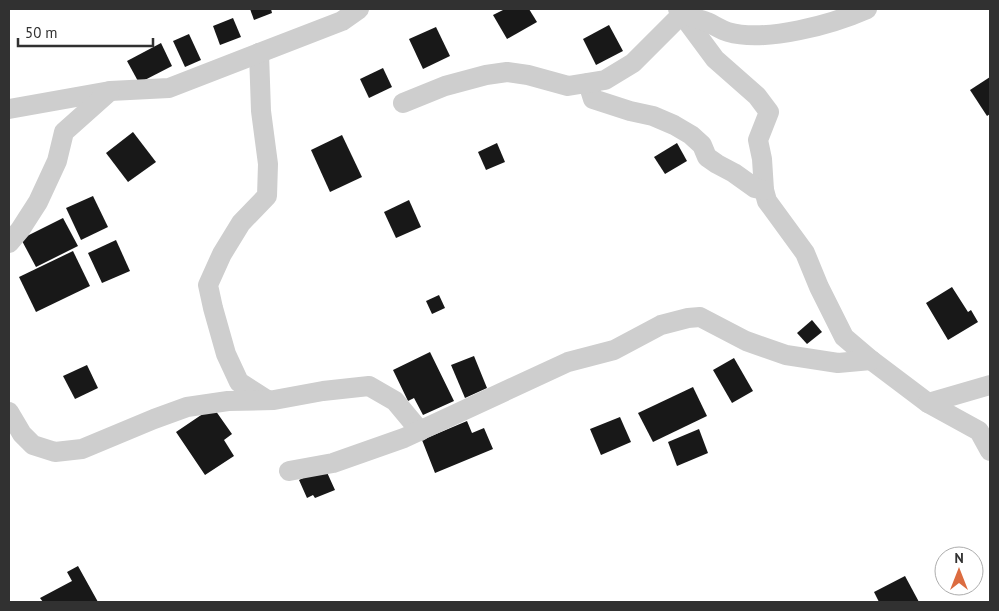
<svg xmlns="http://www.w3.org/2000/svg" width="999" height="611" viewBox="0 0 999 611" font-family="'PT Sans',sans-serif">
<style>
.building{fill:#181818}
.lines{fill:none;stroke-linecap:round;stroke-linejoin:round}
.street{stroke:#cecece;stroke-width:20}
</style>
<rect width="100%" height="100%" fill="#fff"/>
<g class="building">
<path d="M 250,9 L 271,9 L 272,13 L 254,20 Z"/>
<path d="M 505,9 L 529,9 L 537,22 L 507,39 L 493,15 Z"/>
<path d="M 233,18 L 241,37 L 220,45 L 213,26 Z"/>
<path d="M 609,25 L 623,51 L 596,65 L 583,39 Z"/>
<path d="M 436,27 L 450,56 L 423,69 L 409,39 Z"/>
<path d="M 189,34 L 201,60 L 185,67 L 173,41 Z"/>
<path d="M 161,43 L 172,66 L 139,83 L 127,61 Z"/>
<path d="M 383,68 L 392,87 L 369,98 L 360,79 Z"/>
<path d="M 990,77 L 990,114 L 987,116 L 970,90 Z"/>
<path d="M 133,132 L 156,162 L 128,182 L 106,153 Z"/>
<path d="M 342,135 L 362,177 L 330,192 L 311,150 Z"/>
<path d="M 497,143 L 505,162 L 486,170 L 478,152 Z"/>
<path d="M 677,143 L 687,161 L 665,174 L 654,157 Z"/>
<path d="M 93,196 L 108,227 L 81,240 L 66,208 Z"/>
<path d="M 409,200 L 421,227 L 396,238 L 384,212 Z"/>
<path d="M 63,218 L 78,246 L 36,267 L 21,239 Z"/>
<path d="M 116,240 L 130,271 L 102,283 L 88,253 Z"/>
<path d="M 73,251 L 90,286 L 36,312 L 19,277 Z"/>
<path d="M 952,287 L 968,312 L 971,310 L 978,322 L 948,340 L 926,303 Z"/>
<path d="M 439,295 L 445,308 L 432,314 L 426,301 Z"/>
<path d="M 812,320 L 822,332 L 807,344 L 797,333 Z"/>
<path d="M 430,352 L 454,401 L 423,415 L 414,398 L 408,401 L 393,370 Z"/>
<path d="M 474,356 L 487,388 L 465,398 L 451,365 Z"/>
<path d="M 734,358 L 753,391 L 732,403 L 713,370 Z"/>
<path d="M 87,365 L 98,388 L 75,399 L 63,376 Z"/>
<path d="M 693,387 L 707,416 L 653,442 L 638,413 Z"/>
<path d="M 213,407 L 232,434 L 224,440 L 234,456 L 205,475 L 176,432 Z"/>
<path d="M 620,417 L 631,442 L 601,455 L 590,429 Z"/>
<path d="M 467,421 L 472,433 L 484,428 L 493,449 L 435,473 L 422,440 Z"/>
<path d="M 699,429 L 708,453 L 677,466 L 668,442 Z"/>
<path d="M 325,468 L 335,490 L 315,498 L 313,495 L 307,498 L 299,480 Z"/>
<path d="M 78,566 L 98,602 L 43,602 L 40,598 L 72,581 L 67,572 Z"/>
<path d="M 905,576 L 919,602 L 879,602 L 874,592 Z"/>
</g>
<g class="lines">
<g class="street">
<path d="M 678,9 L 715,59 L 757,96 L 769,112 L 758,140 L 762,159 L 764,190 L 767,201 L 805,253 L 819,287 L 844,337 L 871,360 L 928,403 L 979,431 L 990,451"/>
<path d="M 259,53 L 261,111 L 268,164 L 267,196 L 241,223 L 222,254 L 208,285 L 213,308 L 226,354 L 239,382 L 267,400"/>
<path d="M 588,83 L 593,99 L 630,111 L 653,116 L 674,125 L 691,135 L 702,145 L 707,157 L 717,164 L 734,173 L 755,188 L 764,190"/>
<path d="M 403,103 L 445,86 L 486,75 L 507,72 L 528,75 L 568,86 L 605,80 L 633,63 L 682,14 C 690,17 699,19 707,22 C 714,25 721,30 728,32 C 766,43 833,24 867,9"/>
<path d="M 9,109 L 110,91 L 169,88 L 342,21 L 359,9"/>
<path d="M 9,243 L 20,230 L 38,202 L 57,161 L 64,132 L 110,91"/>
<path d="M 928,403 L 990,385"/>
<path d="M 9,412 L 22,434 L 33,445 L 55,452 L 82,449 L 154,419 L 187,407 L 228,401 L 274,400 L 323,391 L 369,386 L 395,401 L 420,431"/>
<path d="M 289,471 L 333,463 L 404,438 L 568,362 L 614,350 L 661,325 L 688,318 L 700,317 L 746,341 L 786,355 L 838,363 L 871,360"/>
</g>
</g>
<rect width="999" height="611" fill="none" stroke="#313131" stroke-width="20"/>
<g transform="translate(959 571)"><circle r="24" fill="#ffffff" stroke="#adadad"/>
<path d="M0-4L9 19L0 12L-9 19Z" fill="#dc6c40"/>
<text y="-8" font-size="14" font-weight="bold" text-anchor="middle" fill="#313131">N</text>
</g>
<path d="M18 38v8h135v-8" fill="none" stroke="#313131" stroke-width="2.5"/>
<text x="25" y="38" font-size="15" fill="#313131" stroke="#ffffff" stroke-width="4" paint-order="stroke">50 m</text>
</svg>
